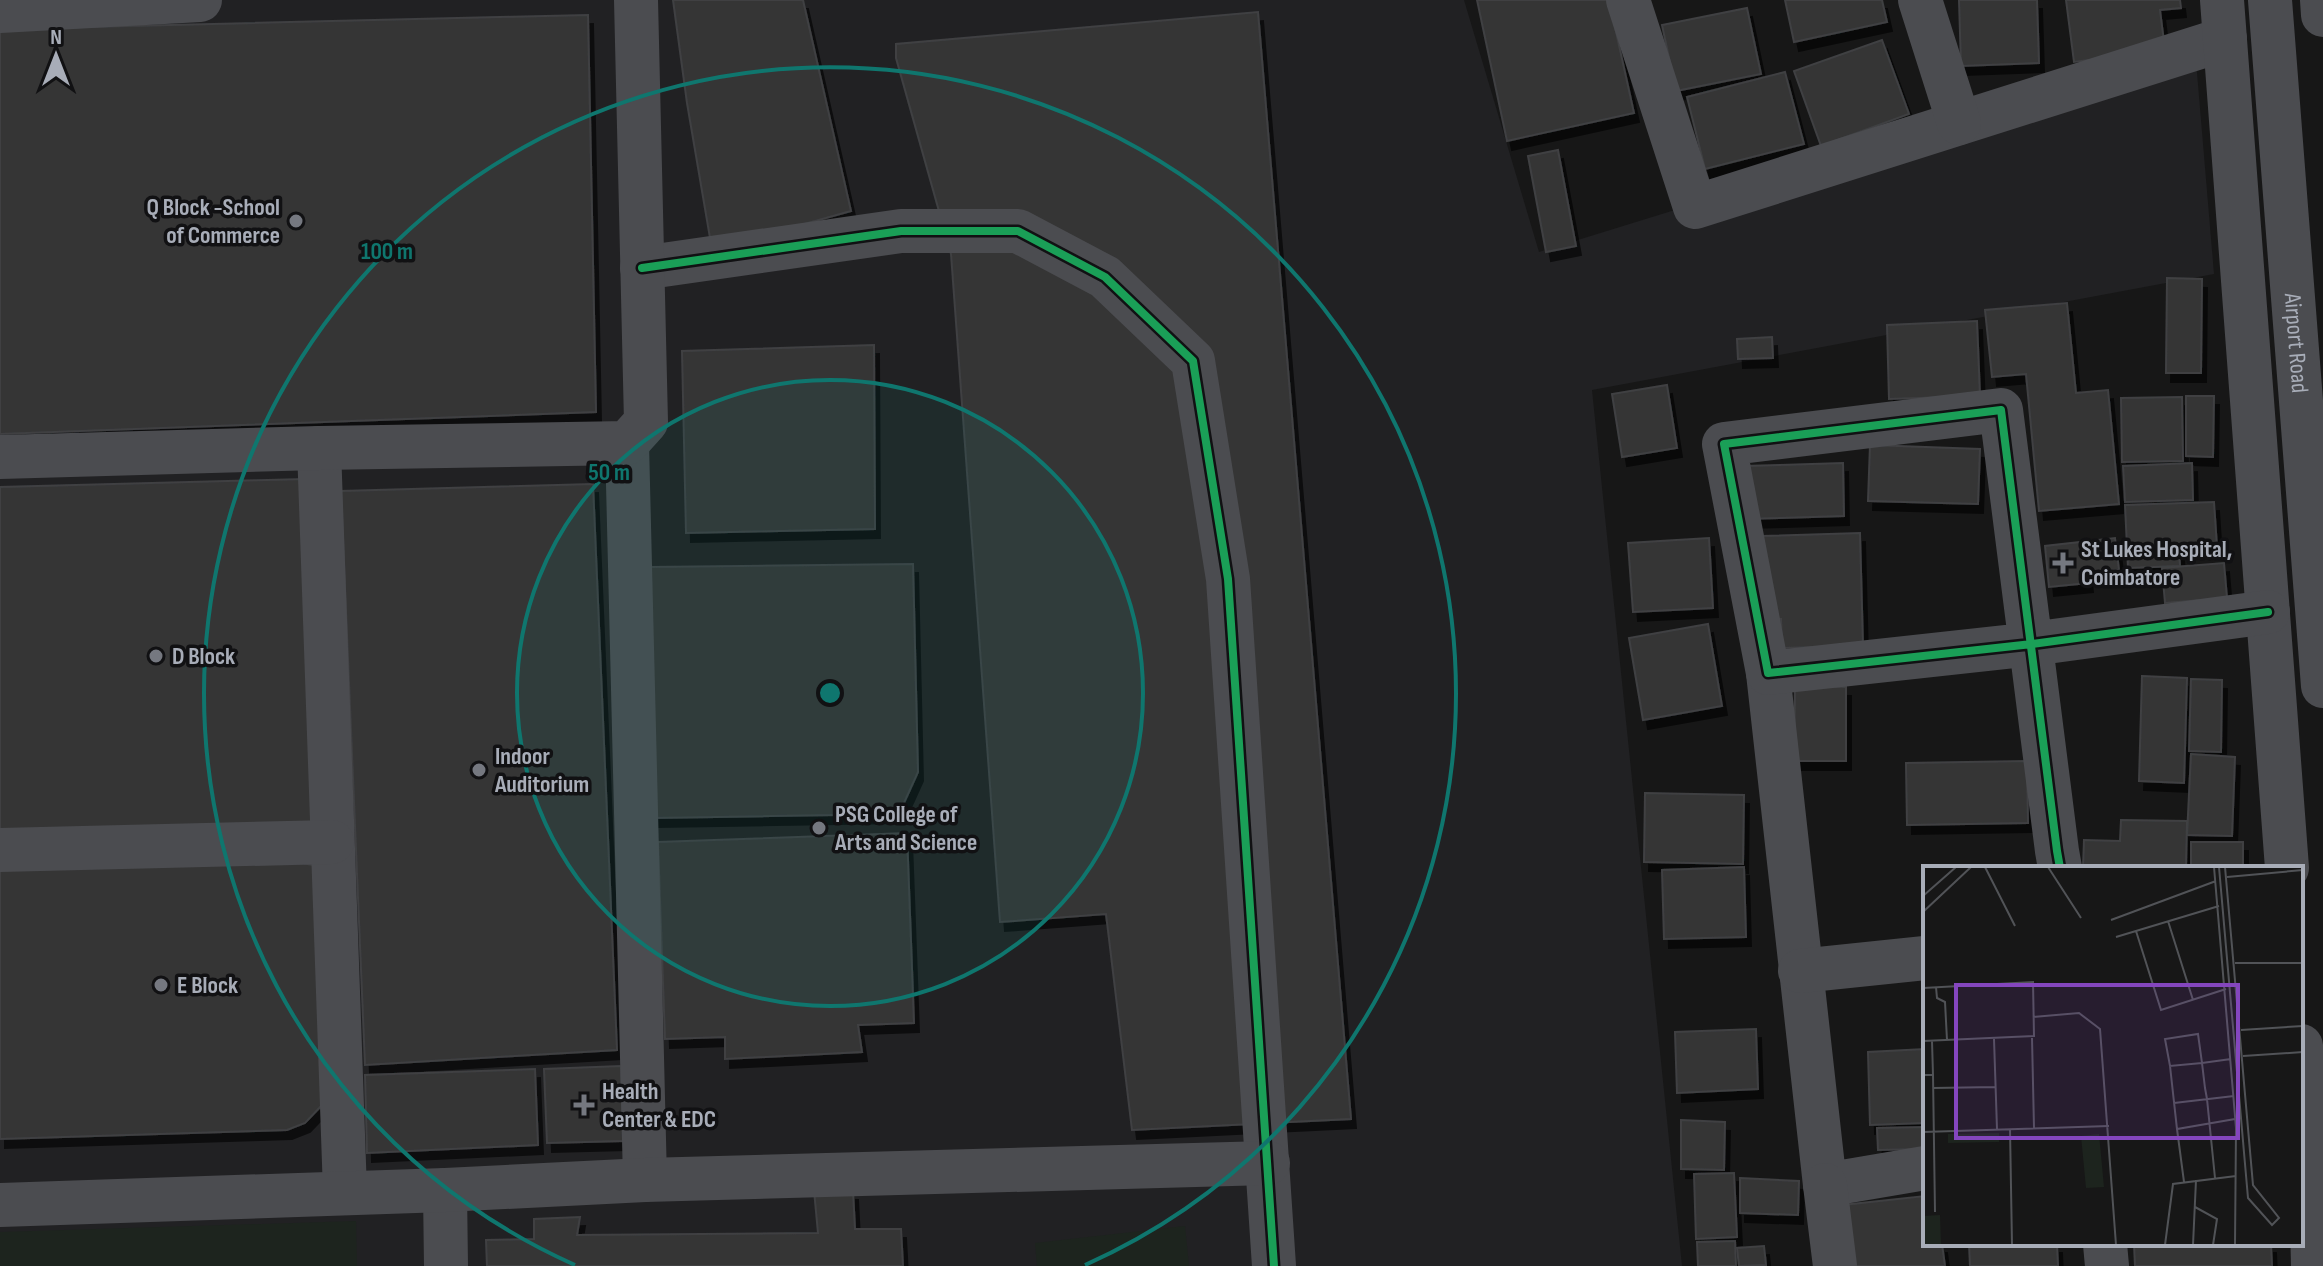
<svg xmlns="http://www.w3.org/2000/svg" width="2323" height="1266" viewBox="0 0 2323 1266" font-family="'Sofia Sans Condensed',sans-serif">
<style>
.built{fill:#212123}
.green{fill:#1d241e}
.building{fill:#353536;stroke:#3f4043;stroke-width:2;filter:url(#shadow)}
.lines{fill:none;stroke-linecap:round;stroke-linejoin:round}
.minor{stroke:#4b4c50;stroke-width:44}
.tertiary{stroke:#4b4c50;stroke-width:44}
.cycleway-casing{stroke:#111113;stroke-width:13}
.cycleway{stroke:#1a9f57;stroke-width:8}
.ring{fill:none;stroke:#0f766e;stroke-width:4}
.poi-dot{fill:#757880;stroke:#111113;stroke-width:3}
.labels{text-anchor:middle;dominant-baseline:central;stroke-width:7;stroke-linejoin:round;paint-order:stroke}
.poi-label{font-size:24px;font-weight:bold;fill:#a8adb8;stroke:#111113;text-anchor:start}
.street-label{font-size:24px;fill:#a8adb8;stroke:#111113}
.inset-road{fill:none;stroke:#515357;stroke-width:2}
.view{fill:#8446be;fill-opacity:0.15;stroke:#8446be;stroke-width:4}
.inset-edge{fill:none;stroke:#a8adb8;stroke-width:4}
.centre{fill:#0f766e;stroke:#111113;stroke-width:4}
.ring-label{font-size:24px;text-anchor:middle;font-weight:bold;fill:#0f766e;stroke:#111113;stroke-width:7;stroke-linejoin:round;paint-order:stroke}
</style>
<defs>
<filter id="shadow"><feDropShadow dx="5" dy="9" stdDeviation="0" flood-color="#0009"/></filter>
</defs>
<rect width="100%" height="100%" fill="#171717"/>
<path class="built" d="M 0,0 L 1464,0 L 1539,252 L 2195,49 L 2214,274 L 1592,390 L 1682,1266 L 0,1266 Z"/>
<g class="green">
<path d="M 356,1221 L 357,1266 L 0,1266 L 0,1232 Z"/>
<path d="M 1185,1226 L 1189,1266 L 1037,1266 L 1035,1243 Z"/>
</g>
<g class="building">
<path d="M 673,0 L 803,0 L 851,211 L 790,228 L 710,238 L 687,103 Z"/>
<path d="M 1477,0 L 1609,0 L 1634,113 L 1507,141 Z"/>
<path d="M 1785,0 L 1882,0 L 1887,22 L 1794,42 Z"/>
<path d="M 1959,0 L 2037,0 L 2039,63 L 1961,66 Z"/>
<path d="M 2066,0 L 2180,0 L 2181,8 L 2160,10 L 2165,50 L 2074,62 Z"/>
<path d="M 1747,8 L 1761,74 L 1676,91 L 1662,25 Z"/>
<path d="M 1258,12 L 1351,1119 L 1132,1130 L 1106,914 L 1000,922 L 951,254 L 896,58 L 896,44 Z"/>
<path d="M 588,15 L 596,412 L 0,434 L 0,29 Z"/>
<path d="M 1882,40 L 1909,114 L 1821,146 L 1794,71 Z"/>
<path d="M 1785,72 L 1804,144 L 1705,169 L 1687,97 Z"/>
<path d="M 1558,150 L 1576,246 L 1546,252 L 1528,156 Z"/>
<path d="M 2167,278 L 2202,279 L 2201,373 L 2166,373 Z"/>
<path d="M 2067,303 L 2076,393 L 2108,390 L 2119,504 L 2039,511 L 2026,374 L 1992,377 L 1985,310 Z"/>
<path d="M 1977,321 L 1980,396 L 1889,399 L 1887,325 Z"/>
<path d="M 1772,337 L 1773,358 L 1738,359 L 1737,339 Z"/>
<path d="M 874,345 L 875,529 L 686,533 L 682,351 Z"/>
<path d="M 1667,385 L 1677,448 L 1622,457 L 1612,394 Z"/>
<path d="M 2186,396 L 2214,396 L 2213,457 L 2186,456 Z"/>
<path d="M 2182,397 L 2183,461 L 2122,462 L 2121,398 Z"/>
<path d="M 1870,445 L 1980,449 L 1978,504 L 1868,501 Z"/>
<path d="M 1843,463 L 1844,516 L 1745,519 L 1744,466 Z"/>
<path d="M 2192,463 L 2193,500 L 2125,502 L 2123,466 Z"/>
<path d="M 305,479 L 318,825 L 0,832 L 0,487 Z"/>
<path d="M 593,484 L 617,1050 L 365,1065 L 341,491 Z"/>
<path d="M 2214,502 L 2217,547 L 2179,549 L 2180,566 L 2128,568 L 2125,505 Z"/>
<path d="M 1860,533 L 1863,646 L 1782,648 L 1781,619 L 1765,619 L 1763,536 Z"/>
<path d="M 1709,538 L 1713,608 L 1633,612 L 1628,543 Z"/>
<path d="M 2115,538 L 2119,570 L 2087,574 L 2088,583 L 2049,587 L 2045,546 Z"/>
<path d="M 2224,563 L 2227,598 L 2165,603 L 2162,568 Z"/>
<path d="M 913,564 L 918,772 L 899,814 L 653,818 L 649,567 Z"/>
<path d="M 1708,624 L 1722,706 L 1643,720 L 1629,638 Z"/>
<path d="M 2142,676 L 2187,678 L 2184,783 L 2139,781 Z"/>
<path d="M 2191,679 L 2222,680 L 2221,752 L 2189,751 Z"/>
<path d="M 1795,686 L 1846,687 L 1846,761 L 1794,761 Z"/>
<path d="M 2191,754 L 2235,757 L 2232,836 L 2187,835 Z"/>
<path d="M 2027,761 L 2028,823 L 1907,825 L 1906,763 Z"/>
<path d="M 1645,793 L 1744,795 L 1743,864 L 1644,862 Z"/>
<path d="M 2121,820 L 2187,821 L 2186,868 L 2083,868 L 2084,840 L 2120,841 Z"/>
<path d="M 907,833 L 914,1023 L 858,1025 L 862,1052 L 725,1059 L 725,1037 L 665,1039 L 658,842 Z"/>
<rect x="2191" y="842" width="52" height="26"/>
<path d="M 272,856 L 321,867 L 324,1103 L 305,1123 L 287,1130 L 0,1139 L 0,867 Z"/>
<path d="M 1744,867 L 1746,937 L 1664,939 L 1662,870 Z"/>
<path d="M 1756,1029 L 1758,1089 L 1677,1093 L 1675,1032 Z"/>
<path d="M 1925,1049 L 1925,1123 L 1870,1125 L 1868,1052 Z"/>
<path d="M 621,1066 L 623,1141 L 547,1143 L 544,1069 Z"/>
<path d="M 535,1069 L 538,1145 L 367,1153 L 365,1075 Z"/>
<path d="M 1681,1120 L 1725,1122 L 1724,1170 L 1681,1169 Z"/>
<path d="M 1925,1127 L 1925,1149 L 1878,1150 L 1877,1128 Z"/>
<path d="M 1734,1173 L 1737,1237 L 1696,1239 L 1694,1174 Z"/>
<path d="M 1740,1178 L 1799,1181 L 1798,1215 L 1740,1213 Z"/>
<path d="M 814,1190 L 853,1191 L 855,1229 L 901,1229 L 903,1266 L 487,1266 L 486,1240 L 534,1239 L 534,1219 L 580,1217 L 577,1235 L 818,1233 Z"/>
<path d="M 1925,1196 L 1925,1244 L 1942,1244 L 1945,1266 L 1850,1266 L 1843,1205 Z"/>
<path d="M 1735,1241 L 1736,1266 L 1698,1266 L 1697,1242 Z"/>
<path d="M 1969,1244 L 2057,1244 L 2058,1266 L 1970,1266 Z"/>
<path d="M 2134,1244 L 2271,1244 L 2272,1266 L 2135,1266 Z"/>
<path d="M 1764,1246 L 1766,1265 L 1739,1266 L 1737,1248 Z"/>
</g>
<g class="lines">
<g class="minor">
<path d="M 1628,0 L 1695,207 L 2225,39"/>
<path d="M 1920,0 L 1959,123"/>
<path d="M 2222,0 L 2287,868"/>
<path d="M 0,11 L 200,0"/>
<path d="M 642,268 L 901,231 L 1018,231 L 1105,277 L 1193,361 L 1228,579 L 1274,1266"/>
<path d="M 627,443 L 645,1180"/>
<path d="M 319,448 L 345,1192"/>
<path d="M 0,457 L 319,448 L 627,443 L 646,422 L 636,0"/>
<path d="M 1768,673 L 1825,1185 L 1925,1168"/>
<path d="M 0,850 L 332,842"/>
<path d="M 2060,868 L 2057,851 L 2001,410 L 1724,444 L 1768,673 L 2032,644 L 2268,612"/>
<path d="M 1800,971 L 1925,958"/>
<path d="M 2301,1046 L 2311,1178 L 2313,1266"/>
<path d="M 1825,1185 L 1835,1266"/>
<path d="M 445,1190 L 446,1266"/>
<path d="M 0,1205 L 445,1190 L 645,1180 L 1268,1163"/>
<path d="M 2105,1244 L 2107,1266"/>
</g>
<g class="tertiary">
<path id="s1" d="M 2270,0 L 2323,686"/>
<path d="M 2322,0 L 2323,15"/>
</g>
<defs>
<g id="cycleway">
<path d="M 642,268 L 901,231 L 1018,231 L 1105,277 L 1193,361 L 1228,579 L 1274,1266"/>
<path d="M 2060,868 L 2057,851 L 2001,410 L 1724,444 L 1768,673 L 2032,644 L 2268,612"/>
</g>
</defs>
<use href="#cycleway" class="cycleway-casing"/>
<use href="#cycleway" class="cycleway"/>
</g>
<circle cx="830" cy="693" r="313" fill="#0f766e" fill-opacity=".12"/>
<g class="ring">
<circle cx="830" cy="693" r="313"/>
<path d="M575 1265A626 626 0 1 1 1085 1265"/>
</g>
<g class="poi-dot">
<circle cx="296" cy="221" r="8"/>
<path d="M2059 551h8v8h8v8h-8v8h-8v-8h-8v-8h8z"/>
<circle cx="156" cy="656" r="8"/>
<circle cx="479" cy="770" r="8"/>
<circle cx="819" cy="828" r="8"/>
<circle cx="161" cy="985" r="8"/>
<path d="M580 1093h8v8h8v8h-8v8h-8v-8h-8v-8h8z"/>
</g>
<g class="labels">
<g class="poi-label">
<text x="280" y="207" text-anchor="end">Q Block -School<tspan x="280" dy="28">of Commerce</tspan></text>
<text x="2081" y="549">St Lukes Hospital,<tspan x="2081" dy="28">Coimbatore</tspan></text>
<text x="172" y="656">D Block</text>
<text x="495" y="756">Indoor<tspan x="495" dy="28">Auditorium</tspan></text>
<text x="835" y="814">PSG College of<tspan x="835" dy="28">Arts and Science</tspan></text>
<text x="177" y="985">E Block</text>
<text x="602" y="1091">Health<tspan x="602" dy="28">Center &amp; EDC</tspan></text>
</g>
<g class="street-label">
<text stroke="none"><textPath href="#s1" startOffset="344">Airport Road</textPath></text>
</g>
</g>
<g transform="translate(1923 866)">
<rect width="380" height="380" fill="#171717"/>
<path d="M 76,267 L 76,276 L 25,277 L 25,268 ZM 176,268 L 181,321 L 163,322 L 158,270 ZM 17,349 L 18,379 L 0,379 L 0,350 Z" fill="#1d241e"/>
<path class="inset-road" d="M 62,1 L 92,60M 125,1 L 158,52M 291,1 L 313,262 L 312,379M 296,1 L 325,332 L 349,359 L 356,352 L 330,319 L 302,1M 304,11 L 380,4M 0,30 L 33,1M 0,46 L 48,1M 188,54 L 293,15M 245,55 L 270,134M 213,65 L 238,144 L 303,123M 193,71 L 296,40M 312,97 L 380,97M 13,121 L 14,132 L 22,136 L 24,174M 0,122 L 110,116 L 111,170 L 0,175M 110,151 L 156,147 L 177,163 L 193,379M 318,164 L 380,160M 109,172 L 111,262M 71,173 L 74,263M 9,175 L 10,209M 320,190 L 380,186M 247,200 L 254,263 L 312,253M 0,209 L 10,209 L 12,346M 10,222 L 73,221M 251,237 L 311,230M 87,263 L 89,379M 254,263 L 261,316M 0,266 L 186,260M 292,312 L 284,233 L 282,222 L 279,197 L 275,168 L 242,173 L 247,200 L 279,197 L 308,193M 272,341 L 294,353 L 290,379M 242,379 L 250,318 L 313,310M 270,379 L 273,314"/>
<path class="view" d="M 33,119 L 315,119 L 315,272 L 33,272 Z"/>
<rect width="380" height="380" class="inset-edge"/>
</g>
<circle cx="830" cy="693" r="12" class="centre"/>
<g class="ring-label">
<text x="387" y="259">100 m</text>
<text x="609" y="480">50 m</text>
</g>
<g transform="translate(56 56)" stroke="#111113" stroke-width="6" paint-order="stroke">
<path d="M0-6L14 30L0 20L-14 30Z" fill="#a8adb8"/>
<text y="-12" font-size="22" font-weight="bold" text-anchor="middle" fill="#a8adb8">N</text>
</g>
</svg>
